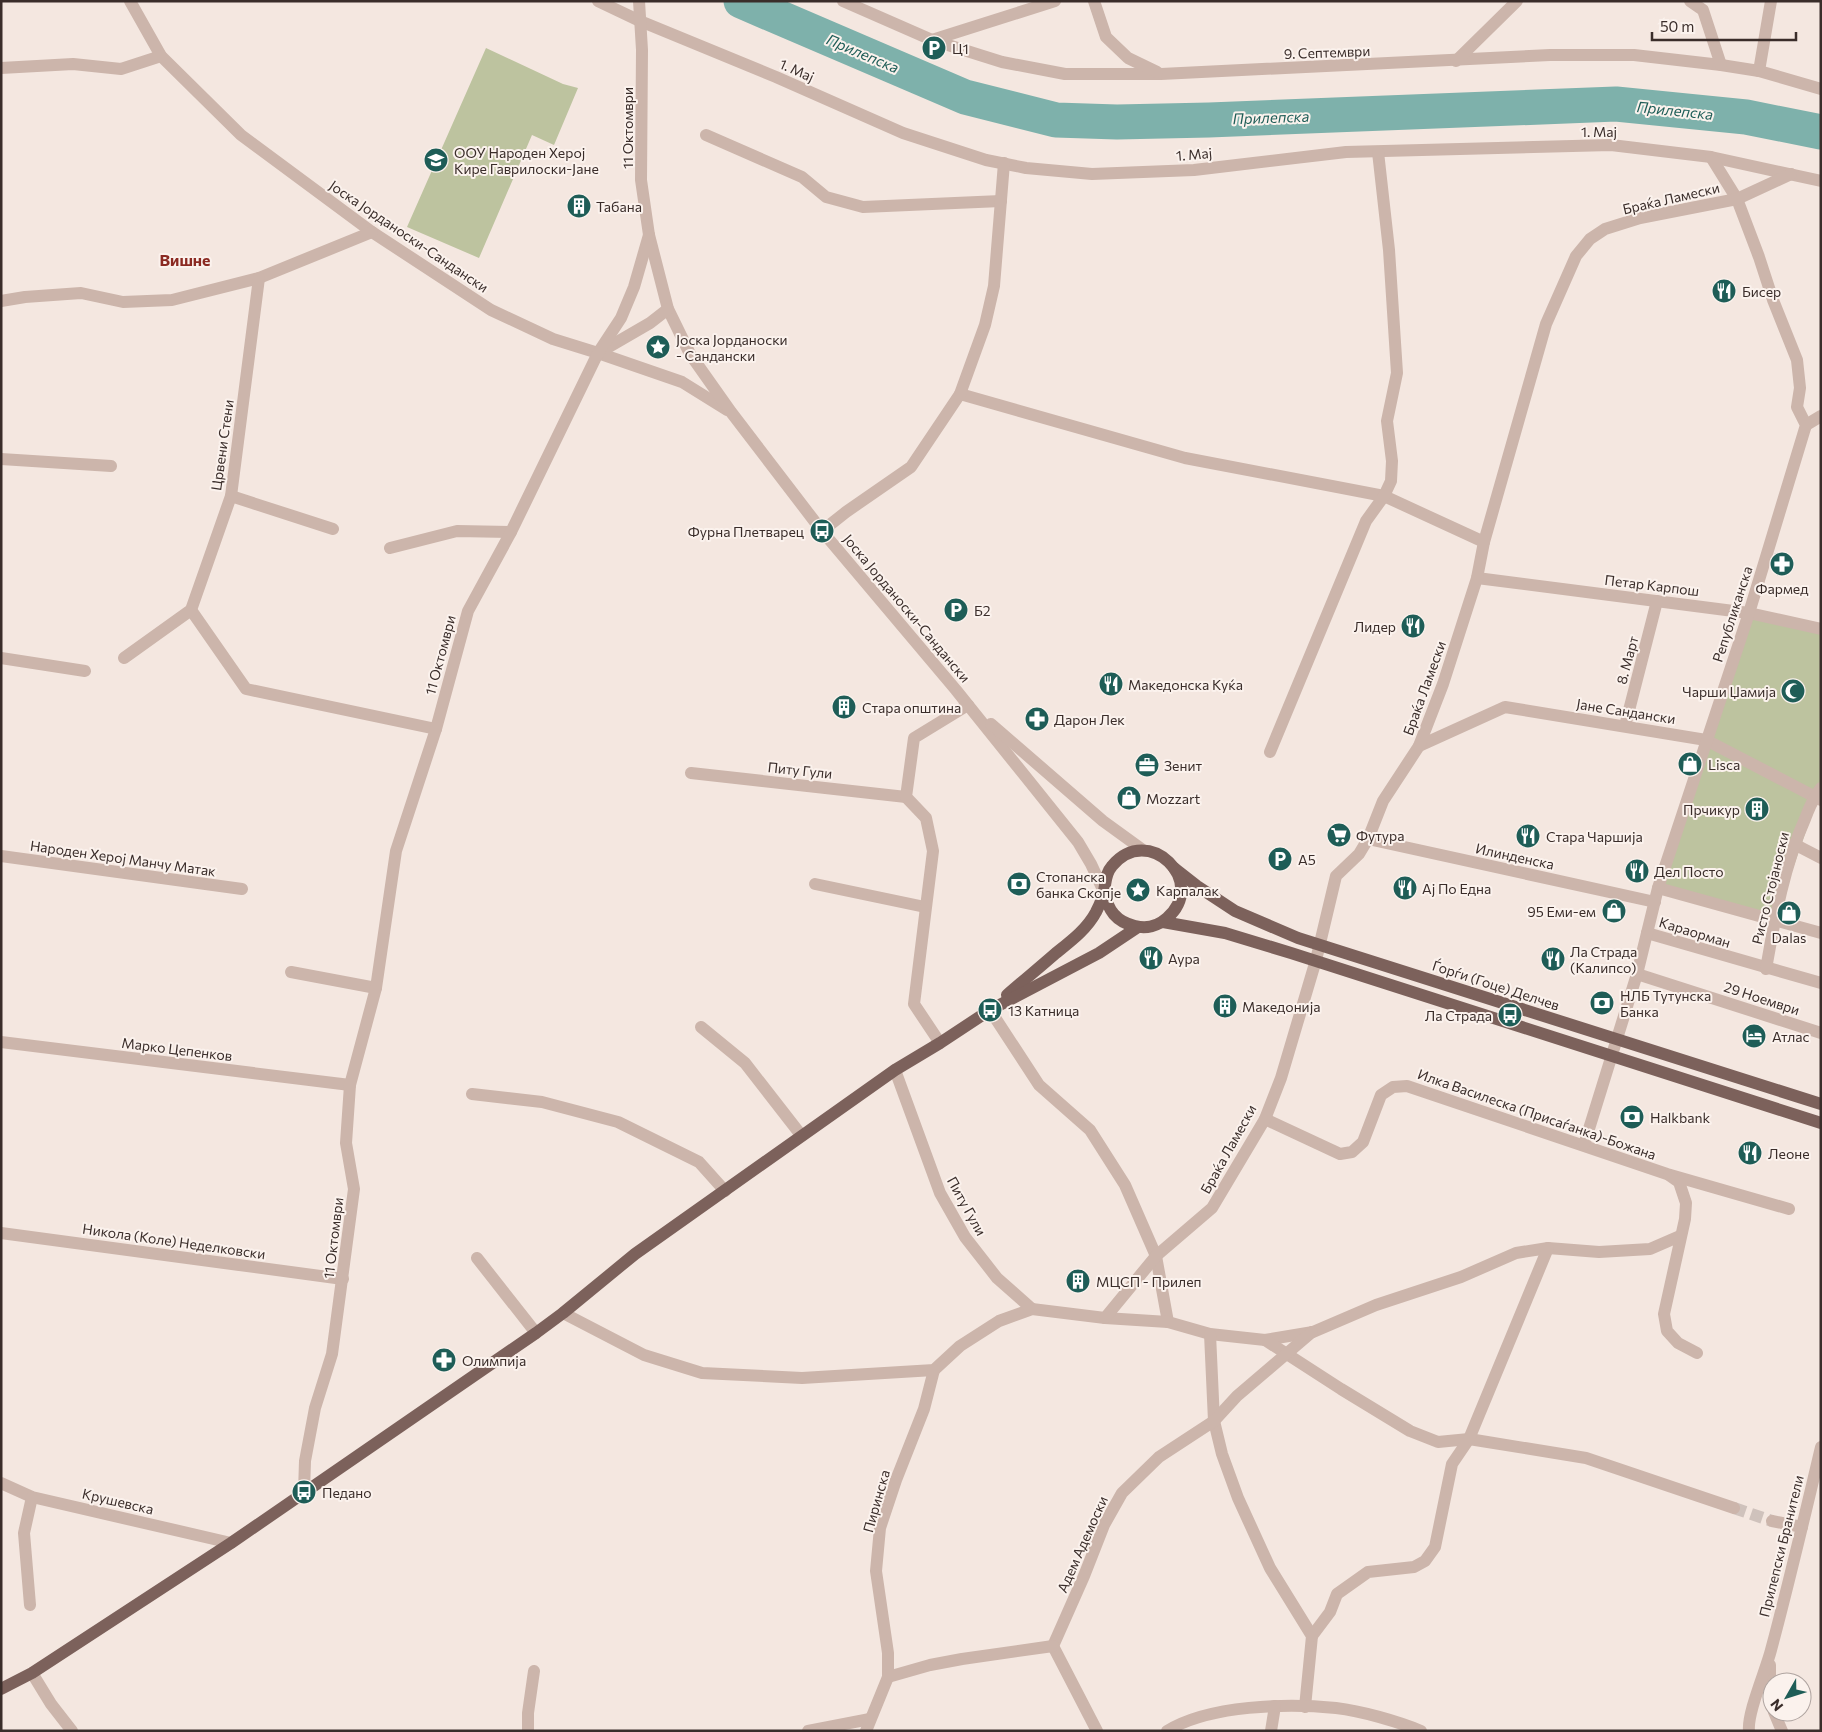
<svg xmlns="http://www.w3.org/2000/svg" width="1822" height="1732" viewBox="0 0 1822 1732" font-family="Commissioner,sans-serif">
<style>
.green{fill:#bdc39f}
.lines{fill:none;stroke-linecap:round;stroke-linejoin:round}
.river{stroke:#7eb1ab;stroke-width:35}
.minor-tunnel{stroke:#cfc2bc;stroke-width:12;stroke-dasharray:12 6;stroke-linecap:butt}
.minor{stroke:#ccb5ab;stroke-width:12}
.major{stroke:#7c615b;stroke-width:12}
.labels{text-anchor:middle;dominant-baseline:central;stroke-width:4;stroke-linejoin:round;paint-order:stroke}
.poi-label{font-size:14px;fill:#3a2d2a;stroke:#fbf2ed;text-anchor:start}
.street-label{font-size:14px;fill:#3a2d2a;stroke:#fbf2ed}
.water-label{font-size:15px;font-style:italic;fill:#1e5d57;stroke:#fbf2ed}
.quarter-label{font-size:16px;font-weight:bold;fill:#8b2a22;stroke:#fbf2ed}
</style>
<rect width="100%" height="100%" fill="#f4e7e0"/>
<g class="green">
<path d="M 486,48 L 563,84 L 578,88 L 554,145 L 532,135 L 479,258 L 407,227 Z"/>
<path d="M 1749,613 L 1821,629 L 1821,788 L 1775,920 L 1658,888 Z"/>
</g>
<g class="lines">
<path class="river" d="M 741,1 L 965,97 L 1056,120 L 1117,122 L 1209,120 L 1616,104 L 1746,117 L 1821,132"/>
<path class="minor-tunnel" d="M 1734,1508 L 1772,1521"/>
<g class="minor">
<path d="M 130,1 L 161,56 L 241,135 L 372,232 L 491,310 L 553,339 L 598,353 L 682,382 L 727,410"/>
<path d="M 598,1 L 640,21 L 776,77 L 903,133 L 986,160 L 1026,168 L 1092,174 L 1194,170 L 1346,152 L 1611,145 L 1711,157 L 1821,181"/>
<path d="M 639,1 L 642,50 L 641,180 L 649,235 L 668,309 L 690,354 L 731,412 L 822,531 L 956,690 L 1078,842 L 1091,864 L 1104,892"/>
<path d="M 843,1 L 932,40 L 1002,62 L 1065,74 L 1161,74 L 1550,55 L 1634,55 L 1721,65 L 1759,71 L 1821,89"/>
<path d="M 1094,1 L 1106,37 L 1128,58 L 1157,72"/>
<path d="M 1690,1 L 1703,10 L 1721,65"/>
<path d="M 932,40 L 1055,1"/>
<path d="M 1456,61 L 1517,1"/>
<path d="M 1,68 L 73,64 L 121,69 L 161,56"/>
<path d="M 1759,71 L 1771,1"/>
<path d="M 706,135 L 802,177 L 826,197 L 863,207 L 1001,201"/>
<path d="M 1,301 L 25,297 L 81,293 L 123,302 L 172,300 L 259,278 L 372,232"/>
<path d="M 600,352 L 650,323 L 668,309"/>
<path d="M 960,394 L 1185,458 L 1384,496 L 1484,542"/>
<path d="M 1806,425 L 1821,416"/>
<path d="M 1,459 L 111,466"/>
<path d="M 231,496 L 333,529"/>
<path d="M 822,531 L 846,512 L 911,467 L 960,394 L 985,325 L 994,286 L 1004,163"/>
<path d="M 390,548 L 457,531 L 511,532"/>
<path d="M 1477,578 L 1749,613 L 1821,629"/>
<path d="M 191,610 L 246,689 L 436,729"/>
<path d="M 1,658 L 85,671"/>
<path d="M 124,658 L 191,610 L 231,496 L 259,278"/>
<path d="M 991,724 L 1103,821 L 1143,850"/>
<path d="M 1625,726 L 1657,601"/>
<path d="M 1419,746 L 1505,707 L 1706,740 L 1821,800"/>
<path d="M 1270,752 L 1366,521 L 1384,496 L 1391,481 L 1392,461 L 1387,421 L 1397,373 L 1389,250 L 1378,152"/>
<path d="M 691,773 L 906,797"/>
<path d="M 1368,839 L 1655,902"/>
<path d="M 1794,844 L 1821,858"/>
<path d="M 1,856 L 242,889"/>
<path d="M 815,884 L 925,907"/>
<path d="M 1658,888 L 1821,933"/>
<path d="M 1647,933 L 1821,983"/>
<path d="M 1766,969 C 1775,918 1784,866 1805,819 C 1809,808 1813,798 1821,788"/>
<path d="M 291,972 L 376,988"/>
<path d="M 1637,974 L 1821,1033"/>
<path d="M 990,1010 L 1039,1085 L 1090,1130 L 1125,1185 L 1156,1256 L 1168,1322"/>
<path d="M 701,1027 L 745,1063 L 801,1135"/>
<path d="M 1,1042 L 350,1085"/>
<path d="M 940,1043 L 914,1004 L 933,851 L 926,818 L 906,797 L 914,738 L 968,705"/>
<path d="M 895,1070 L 940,1193 L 965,1237 L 997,1278 L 1032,1309"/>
<path d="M 472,1094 L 542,1102 L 618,1122 L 699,1162 L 725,1191"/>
<path d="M 1265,1119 L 1340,1154 L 1352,1152 L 1363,1142 L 1381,1095 L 1393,1087 L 1407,1086 L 1667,1174 L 1789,1209"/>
<path d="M 1584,1145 L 1637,974 L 1658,888 L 1749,613 L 1806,425 L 1797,407 L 1800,388 L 1797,360 L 1773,300 L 1759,257 L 1737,199 L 1711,157"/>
<path d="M 1669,1175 L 1679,1182 L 1686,1203 L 1685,1219 L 1664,1314 L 1667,1331 L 1678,1343 L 1697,1353"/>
<path d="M 1,1233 L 343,1279"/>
<path d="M 477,1258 L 536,1333"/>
<path d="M 563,1313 L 644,1355 L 702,1373 L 802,1378 L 934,1370 L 960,1346 L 999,1321 L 1032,1309 L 1105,1318 L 1168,1322 L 1210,1334 L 1265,1340 L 1313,1332 L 1376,1305 L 1461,1277 L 1516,1253 L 1548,1248 L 1599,1252 L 1650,1249 L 1680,1236"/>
<path d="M 1105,1318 L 1156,1256 L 1212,1208 L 1265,1119 L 1281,1078 L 1316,960 L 1336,876 L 1359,854 L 1368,839 L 1383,801 L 1419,746 L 1443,684 L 1477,578 L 1484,542 L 1546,324 L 1576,256 L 1590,239 L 1605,229 L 1640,218 L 1737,199 L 1791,174"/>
<path d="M 1210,1334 L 1214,1421 L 1222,1454 L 1238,1498 L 1270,1568 L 1312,1636 L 1305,1707"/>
<path d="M 1265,1340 L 1341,1389 L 1410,1431 L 1438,1442 L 1469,1439 L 1586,1458 L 1734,1508"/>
<path d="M 1,1483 L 32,1497 L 231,1543"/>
<path d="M 304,1492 L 305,1461 L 315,1408 L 332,1354 L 354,1189 L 346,1143 L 350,1085 L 376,988 L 396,851 L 436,729 L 468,611 L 511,532 L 598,353 L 621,318 L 634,287 L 649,235"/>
<path d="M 1772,1521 L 1802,1527"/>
<path d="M 30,1605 L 24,1533 L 32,1497"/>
<path d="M 1312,1636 L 1330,1612 L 1337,1594 L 1368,1572 L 1414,1567 L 1425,1561 L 1435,1547 L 1452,1464 L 1469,1439 L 1548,1248"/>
<path d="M 1053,1646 L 1084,1576 L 1104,1525 L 1122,1493 L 1159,1457 L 1214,1421 L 1237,1396 L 1312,1332"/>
<path d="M 1053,1646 L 1097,1731"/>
<path d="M 1770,1665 L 1770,1698 L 1772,1707"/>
<path d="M 32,1673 L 51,1704 L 72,1731"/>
<path d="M 888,1677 L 930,1665 L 962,1659 L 1053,1646"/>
<path d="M 1774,1712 L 1782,1731"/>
<path d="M 528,1731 L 528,1713 L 534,1671"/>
<path d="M 808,1731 L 870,1719"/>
<path d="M 866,1731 L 888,1677 L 888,1653 L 876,1571 L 880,1528 L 896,1480 L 924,1409 L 934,1370"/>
<path d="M 1167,1731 C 1209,1705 1287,1703 1336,1708 C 1361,1711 1397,1721 1421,1731"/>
<path d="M 1271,1731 L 1275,1706"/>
<path d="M 1749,1731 C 1747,1713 1766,1670 1771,1650 C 1789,1583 1805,1515 1821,1447"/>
</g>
<g class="major">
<path d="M 1174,868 L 1197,886 L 1235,911 L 1298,938 L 1821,1104"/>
<path d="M 1163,922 L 1225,933 L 1291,953 L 1821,1123"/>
<path d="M 1007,995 C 1023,981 1040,967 1056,953 C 1071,941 1087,929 1096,912 C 1099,906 1103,898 1104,891 C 1106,882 1105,874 1112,866 C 1148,822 1209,882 1167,918 C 1158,926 1146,929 1135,926 C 1116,922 1108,910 1104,892"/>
<path d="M 1,1689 L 32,1673 L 231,1543 L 536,1333 L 563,1313 L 635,1254 L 895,1070 L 940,1043 L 990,1010 L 1099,953 L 1138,927"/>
</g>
</g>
<defs>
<symbol id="parking-disc" viewBox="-11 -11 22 22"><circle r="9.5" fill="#1e5d57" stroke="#fbf2ed"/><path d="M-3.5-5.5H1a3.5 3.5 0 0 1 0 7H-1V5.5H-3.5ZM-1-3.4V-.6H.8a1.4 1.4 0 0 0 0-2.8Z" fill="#fff"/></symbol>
<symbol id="school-disc" viewBox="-11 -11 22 22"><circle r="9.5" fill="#1e5d57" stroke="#fbf2ed"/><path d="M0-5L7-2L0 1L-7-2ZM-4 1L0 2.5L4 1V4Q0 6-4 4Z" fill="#fff"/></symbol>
<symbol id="building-disc" viewBox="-11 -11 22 22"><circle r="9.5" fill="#1e5d57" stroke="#fbf2ed"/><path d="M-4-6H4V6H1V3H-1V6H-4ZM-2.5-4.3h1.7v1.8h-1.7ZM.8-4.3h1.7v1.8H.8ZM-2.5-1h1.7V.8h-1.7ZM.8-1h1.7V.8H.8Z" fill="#fff"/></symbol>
<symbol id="restaurant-disc" viewBox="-11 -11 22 22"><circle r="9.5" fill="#1e5d57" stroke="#fbf2ed"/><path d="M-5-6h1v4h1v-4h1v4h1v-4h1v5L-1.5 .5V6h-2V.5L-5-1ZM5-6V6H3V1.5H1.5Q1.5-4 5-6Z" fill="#fff"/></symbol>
<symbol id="sight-disc" viewBox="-11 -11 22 22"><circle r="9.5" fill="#1e5d57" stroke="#fbf2ed"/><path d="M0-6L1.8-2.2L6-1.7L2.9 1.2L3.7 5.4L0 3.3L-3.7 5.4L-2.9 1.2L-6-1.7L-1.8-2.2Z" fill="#fff"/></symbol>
<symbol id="bus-disc" viewBox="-11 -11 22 22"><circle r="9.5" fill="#1e5d57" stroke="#fbf2ed"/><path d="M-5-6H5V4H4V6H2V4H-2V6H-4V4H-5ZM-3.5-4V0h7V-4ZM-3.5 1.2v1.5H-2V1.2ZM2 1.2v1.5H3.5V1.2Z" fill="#fff"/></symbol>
<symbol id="pharmacy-disc" viewBox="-11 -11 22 22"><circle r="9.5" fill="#1e5d57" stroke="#fbf2ed"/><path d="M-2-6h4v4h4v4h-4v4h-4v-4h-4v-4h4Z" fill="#fff"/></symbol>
<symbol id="mosque-disc" viewBox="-11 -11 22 22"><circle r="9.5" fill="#1e5d57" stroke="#fbf2ed"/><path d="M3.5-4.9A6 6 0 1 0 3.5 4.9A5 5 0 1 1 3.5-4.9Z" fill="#fff"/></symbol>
<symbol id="shop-disc" viewBox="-11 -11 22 22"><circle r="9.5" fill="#1e5d57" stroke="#fbf2ed"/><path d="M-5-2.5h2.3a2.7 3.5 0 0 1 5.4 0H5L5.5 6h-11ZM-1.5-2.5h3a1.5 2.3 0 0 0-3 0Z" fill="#fff"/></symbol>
<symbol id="office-disc" viewBox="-11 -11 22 22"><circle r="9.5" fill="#1e5d57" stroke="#fbf2ed"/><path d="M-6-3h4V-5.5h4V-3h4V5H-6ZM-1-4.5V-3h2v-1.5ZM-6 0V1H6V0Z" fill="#fff"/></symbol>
<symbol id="supermarket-disc" viewBox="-11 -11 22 22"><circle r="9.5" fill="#1e5d57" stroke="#fbf2ed"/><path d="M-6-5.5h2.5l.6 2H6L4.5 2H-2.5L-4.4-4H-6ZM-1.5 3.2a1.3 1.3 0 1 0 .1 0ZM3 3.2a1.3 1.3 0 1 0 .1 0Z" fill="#fff"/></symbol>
<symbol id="bank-disc" viewBox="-11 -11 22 22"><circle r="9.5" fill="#1e5d57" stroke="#fbf2ed"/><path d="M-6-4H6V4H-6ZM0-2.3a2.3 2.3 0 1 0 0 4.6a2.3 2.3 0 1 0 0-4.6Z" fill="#fff"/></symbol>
<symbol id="hotel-disc" viewBox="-11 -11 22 22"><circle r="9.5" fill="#1e5d57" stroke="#fbf2ed"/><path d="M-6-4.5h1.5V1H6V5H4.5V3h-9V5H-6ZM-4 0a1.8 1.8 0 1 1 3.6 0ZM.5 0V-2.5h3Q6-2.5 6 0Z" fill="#fff"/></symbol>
</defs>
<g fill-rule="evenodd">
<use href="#parking-disc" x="920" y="34" width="28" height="28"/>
<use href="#school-disc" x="422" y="146" width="28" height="28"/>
<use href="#building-disc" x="565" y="192" width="28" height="28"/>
<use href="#restaurant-disc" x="1710" y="277" width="28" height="28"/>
<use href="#sight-disc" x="644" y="333" width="28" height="28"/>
<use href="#bus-disc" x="808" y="517" width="28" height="28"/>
<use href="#pharmacy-disc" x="1768" y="550" width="28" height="28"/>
<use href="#parking-disc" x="942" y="596" width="28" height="28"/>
<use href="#restaurant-disc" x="1399" y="612" width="28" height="28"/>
<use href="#restaurant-disc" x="1097" y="670" width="28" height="28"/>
<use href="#mosque-disc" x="1779" y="677" width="28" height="28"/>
<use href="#building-disc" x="830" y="693" width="28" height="28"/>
<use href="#pharmacy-disc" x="1023" y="705" width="28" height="28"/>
<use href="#shop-disc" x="1676" y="750" width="28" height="28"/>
<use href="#office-disc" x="1133" y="751" width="28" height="28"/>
<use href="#shop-disc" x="1115" y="784" width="28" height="28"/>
<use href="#building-disc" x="1743" y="795" width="28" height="28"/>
<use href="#supermarket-disc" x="1325" y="821" width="28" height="28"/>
<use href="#restaurant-disc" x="1514" y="822" width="28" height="28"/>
<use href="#parking-disc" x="1266" y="845" width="28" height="28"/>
<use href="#restaurant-disc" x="1623" y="857" width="28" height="28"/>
<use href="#bank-disc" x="1005" y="870" width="28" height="28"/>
<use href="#restaurant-disc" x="1391" y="874" width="28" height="28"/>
<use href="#sight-disc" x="1124" y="876" width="28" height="28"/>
<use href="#shop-disc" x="1600" y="897" width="28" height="28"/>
<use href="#shop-disc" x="1775" y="899" width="28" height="28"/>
<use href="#restaurant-disc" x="1137" y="944" width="28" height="28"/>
<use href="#restaurant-disc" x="1539" y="945" width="28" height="28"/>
<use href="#bank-disc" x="1588" y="989" width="28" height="28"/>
<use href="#building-disc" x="1211" y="992" width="28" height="28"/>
<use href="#bus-disc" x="976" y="996" width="28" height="28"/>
<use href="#bus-disc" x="1496" y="1001" width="28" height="28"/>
<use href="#hotel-disc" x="1740" y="1022" width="28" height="28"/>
<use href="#bank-disc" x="1618" y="1103" width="28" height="28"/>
<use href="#restaurant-disc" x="1736" y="1139" width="28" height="28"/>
<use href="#building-disc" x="1064" y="1267" width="28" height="28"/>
<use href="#pharmacy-disc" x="430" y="1346" width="28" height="28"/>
<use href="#bus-disc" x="290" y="1478" width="28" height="28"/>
</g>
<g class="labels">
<g class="poi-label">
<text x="952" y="48">Ц1</text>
<text x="454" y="152">ООУ Народен Херој<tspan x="454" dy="16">Кире Гаврилоски-Јане</tspan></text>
<text x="596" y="206">Табана</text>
<text x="1742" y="291">Бисер</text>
<text x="676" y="339">Јоска Јорданоски<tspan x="676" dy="16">- Сандански</tspan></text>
<text x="804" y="531" text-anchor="end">Фурна Плетварец</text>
<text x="1782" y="588" text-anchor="middle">Фармед</text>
<text x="974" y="610">Б2</text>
<text x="1396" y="626" text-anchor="end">Лидер</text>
<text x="1128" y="684">Македонска Куќа</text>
<text x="1776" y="691" text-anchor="end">Чарши Џамија</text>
<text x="862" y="707">Стара општина</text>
<text x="1054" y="719">Дарон Лек</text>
<text x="1708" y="764">Lisca</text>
<text x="1164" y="765">Зенит</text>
<text x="1146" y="798">Mozzart</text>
<text x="1740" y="809" text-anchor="end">Прчикур</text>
<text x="1356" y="835">Футура</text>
<text x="1546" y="836">Стара Чаршија</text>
<text x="1298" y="859">А5</text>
<text x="1654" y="871">Дел Посто</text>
<text x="1036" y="876">Стопанска<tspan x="1036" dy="16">банка Скопје</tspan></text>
<text x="1422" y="888">Ај По Една</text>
<text x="1156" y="890">Карпалак</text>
<text x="1596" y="911" text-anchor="end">95 Еми-ем</text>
<text x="1789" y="937" text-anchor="middle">Dalas</text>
<text x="1570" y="951">Ла Страда<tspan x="1570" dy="16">(Калипсо)</tspan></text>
<text x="1168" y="958">Аура</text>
<text x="1620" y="995">НЛБ Тутунска<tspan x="1620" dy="16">Банка</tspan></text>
<text x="1242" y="1006">Македонија</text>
<text x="1008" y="1010">13 Катница</text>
<text x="1492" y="1015" text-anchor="end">Ла Страда</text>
<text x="1772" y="1036">Атлас</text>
<text x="1650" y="1117">Halkbank</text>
<text x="1768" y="1153">Леоне</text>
<text x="1096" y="1281">МЦСП - Прилеп</text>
<text x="462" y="1360">Олимпија</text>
<text x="322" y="1492">Педано</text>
</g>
<g class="street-label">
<text transform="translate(1327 52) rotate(-2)">9. Септември</text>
<text transform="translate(797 70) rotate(24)">1. Мај</text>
<text transform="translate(627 128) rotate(-90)">11 Октомври</text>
<text x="1599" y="131">1. Мај</text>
<text transform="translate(1194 154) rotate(-5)">1. Мај</text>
<text transform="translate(1671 198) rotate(-13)">Браќа Ламески</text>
<text transform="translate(409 236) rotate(34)">Јоска Јорданоски-Сандански</text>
<text transform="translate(222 445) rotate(-82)">Црвени Стени</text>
<text transform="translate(1652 585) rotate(7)">Петар Карпош</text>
<text transform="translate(907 608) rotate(50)">Јоска Јорданоски-Сандански</text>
<text transform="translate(1732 614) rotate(-72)">Републиканска</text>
<text transform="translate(440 655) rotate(-75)">11 Октомври</text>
<text transform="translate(1627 660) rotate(-75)">8. Март</text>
<text transform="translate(1424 688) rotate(-70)">Браќа Ламески</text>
<text transform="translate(1626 711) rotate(9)">Јане Сандански</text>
<text transform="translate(800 770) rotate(6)">Питу Гули</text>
<text transform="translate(1515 856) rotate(12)">Илинденска</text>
<text transform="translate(123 858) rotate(8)">Народен Херој Манчу Матак</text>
<text transform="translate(1770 888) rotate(-76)">Ристо Стојаноски</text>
<text transform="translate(1695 932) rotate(17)">Караорман</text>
<text transform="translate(1496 985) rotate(18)">Ѓорѓи (Гоце) Делчев</text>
<text transform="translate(1762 998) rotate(18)">29 Ноември</text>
<text transform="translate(177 1049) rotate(7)">Марко Цепенков</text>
<text transform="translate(1537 1114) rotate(19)">Илка Василеска (Присаѓанка)-Божана</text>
<text transform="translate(1228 1149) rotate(-61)">Браќа Ламески</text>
<text transform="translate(967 1206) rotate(61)">Питу Гули</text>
<text transform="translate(333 1238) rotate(-83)">11 Октомври</text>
<text transform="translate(174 1241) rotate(8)">Никола (Коле) Неделковски</text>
<text transform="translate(118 1501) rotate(13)">Крушевска</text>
<text transform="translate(876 1501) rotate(-74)">Пиринска</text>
<text transform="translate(1082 1544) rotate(-66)">Адем Адемоски</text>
<text transform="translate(1781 1546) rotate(-76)">Прилепски Бранители</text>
</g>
<g class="water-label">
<text transform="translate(863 53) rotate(23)">Прилепска</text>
<text transform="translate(1675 110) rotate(6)">Прилепска</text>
<text transform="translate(1271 117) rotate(-2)">Прилепска</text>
</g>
<g class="quarter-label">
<text x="185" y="259">Вишне</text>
</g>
</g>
<rect width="1822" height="1732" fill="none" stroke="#3a2d2a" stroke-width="5"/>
<g transform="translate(1787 1697) rotate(231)"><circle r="24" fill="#fbf2ed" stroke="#aea39f"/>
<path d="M0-4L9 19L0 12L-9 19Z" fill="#1e5d57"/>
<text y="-8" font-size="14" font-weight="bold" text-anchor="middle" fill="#3a2d2a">N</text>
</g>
<path d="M1652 32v8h144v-8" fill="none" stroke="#3a2d2a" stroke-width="2.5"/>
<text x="1660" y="32" font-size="15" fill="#3a2d2a" stroke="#fbf2ed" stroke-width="4" paint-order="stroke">50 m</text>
</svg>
